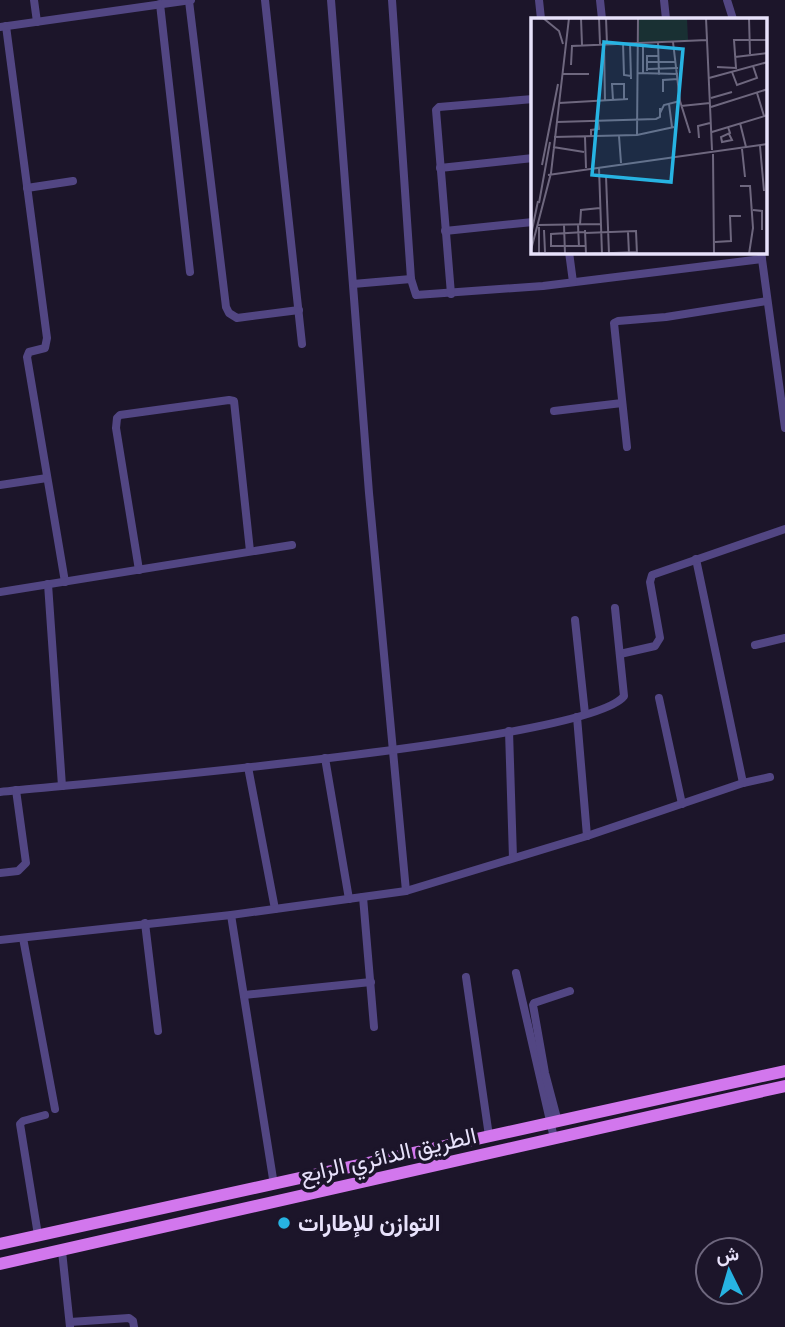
<svg xmlns="http://www.w3.org/2000/svg" width="785" height="1327" viewBox="0 0 785 1327" font-family="'DM Sans',Vazirmatn,sans-serif">
<style>
.lines{fill:none;stroke-linecap:round;stroke-linejoin:round}
.street{stroke:#524683;stroke-width:8}
.primary{stroke:#d277ed;stroke-width:12}
.poi-dot{fill:#27b3e2;stroke:#1c152a;stroke-width:2.5}
.labels{text-anchor:middle;dominant-baseline:central;stroke-width:7;stroke-linejoin:round;paint-order:stroke}
.street-label{font-size:23px;fill:#e8e2fb;stroke:#1c152a}
.poi-label{font-size:23px;font-weight:bold;fill:#e8e2fb;stroke:#1c152a;text-anchor:start}
.inset-road{fill:none;stroke:#6e677e;stroke-width:2}
.view{fill:#27b3e2;fill-opacity:0.15;stroke:#27b3e2;stroke-width:3.5}
.inset-edge{fill:none;stroke:#e8e2fb;stroke-width:3.5}
</style>
<rect width="100%" height="100%" fill="#1c152a"/>
<g class="lines">
<g class="street">
<path d="M 34,0 L 37,22"/>
<path d="M 265,0 L 302,344"/>
<path d="M 331,0 L 369,493 L 406,891"/>
<path d="M 392,0 L 411,279 L 416,295 L 543,286 L 762,259"/>
<path d="M 539,0 L 541,19"/>
<path d="M 600,0 L 602,19"/>
<path d="M 664,0 L 666,19"/>
<path d="M 727,0 L 733,19"/>
<path d="M 189,1 L 226,307 L 229,313 L 237,318 L 299,310"/>
<path d="M 160,4 L 190,272"/>
<path d="M 6,26 L 47,338 L 45,348 L 29,352 L 27,357 L 65,582"/>
<path d="M 0,27 L 191,0"/>
<path d="M 440,168 L 533,158"/>
<path d="M 27,188 L 73,181"/>
<path d="M 445,231 L 533,222"/>
<path d="M 569,252 L 573,282"/>
<path d="M 761,252 L 785,428"/>
<path d="M 353,284 L 411,279"/>
<path d="M 451,294 L 436,110 L 439,107 L 533,99"/>
<path d="M 554,411 L 622,403"/>
<path d="M 627,447 L 614,323 L 618,321 L 666,317 L 767,301"/>
<path d="M 0,485 L 47,478"/>
<path d="M 696,559 L 743,783"/>
<path d="M 139,570 L 116,428 L 117,418 L 120,415 L 229,400 L 234,401 L 250,551"/>
<path d="M 48,584 L 62,786"/>
<path d="M 0,592 L 292,545"/>
<path d="M 575,620 L 585,714"/>
<path d="M 755,645 L 785,638"/>
<path d="M 620,654 L 655,646 L 660,638 L 650,582 L 652,575 L 785,529"/>
<path d="M 659,698 L 682,804"/>
<path d="M 577,717 L 587,836"/>
<path d="M 509,731 L 513,858"/>
<path d="M 325,758 L 349,899"/>
<path d="M 248,767 L 275,909"/>
<path d="M 0,792 C 85,783 590,742 624,696 L 615,608"/>
<path d="M 0,873 L 18,871 L 26,863 L 16,790"/>
<path d="M 363,897 L 374,1027"/>
<path d="M 231,915 L 274,1185"/>
<path d="M 145,923 L 158,1031"/>
<path d="M 23,938 L 55,1109"/>
<path d="M 0,940 L 231,915 L 406,891 L 587,836 L 743,783 L 770,777"/>
<path d="M 516,973 L 554,1138"/>
<path d="M 466,977 L 489,1136"/>
<path d="M 244,995 L 371,982"/>
<path d="M 558,1122 L 545,1073 L 533,1005 L 534,1003 L 570,991"/>
<path d="M 38,1235 L 20,1124 L 23,1121 L 45,1115"/>
<path d="M 62,1251 L 70,1327"/>
<path d="M 70,1322 L 129,1318 L 133,1321 L 134,1327"/>
</g>
<g class="primary">
<path d="M 0,1244 L 785,1071"/>
<path d="M 0,1264 L 785,1086"/>
</g>
</g>
<circle class="poi-dot" cx="284" cy="1223" r="7"/>
<g class="labels">
<g class="street-label">
<text transform="translate(388 1155) rotate(-13)">الطريق الدائري الرابع</text>
</g>
<g class="poi-label">
<text x="298" y="1223">التوازن للإطارات</text>
</g>
</g>
<g transform="translate(531 18)">
<rect width="236" height="236" fill="#1c152a"/>
<path d="M 108,0 L 156,0 L 157,22 L 108,24 Z" fill="#193033"/>
<path class="inset-road" d="M 12,0 L 28,13 L 32,26M 50,0 L 51,27M 68,0 L 69,26M 75,0 L 76,26M 175,0 L 181,132M 218,0 L 219,36M 127,24 L 128,57M 142,24 L 149,83 L 159,115M 92,25 L 93,57 L 100,58M 99,25 L 100,61M 73,26 L 74,83M 204,39 L 237,35M 116,44 L 145,44M 40,47 L 41,28 L 176,22M 186,49 L 205,50 L 203,22 L 237,22M 116,51 L 147,50M 116,53 L 116,38 L 127,38M 201,54 L 206,67 L 226,60 L 222,48M 106,55 L 147,56M 112,55 L 112,25M 31,56 L 58,56M 178,60 L 237,44M 132,74 L 132,62 L 147,61M 226,75 L 233,98M 180,80 L 201,74M 82,82 L 81,66 L 93,66 L 93,81M 28,85 L 97,81M 138,86 L 141,109M 150,88 L 179,85M 180,89 L 237,71M 129,95 L 133,87 L 149,83M 26,104 L 125,101 L 129,99 L 129,90M 209,105 L 215,129M 197,109 L 199,115 L 190,119 L 191,124 L 201,122 L 198,116M 181,114 L 237,97M 106,117 L 107,0M 60,118 L 60,112 L 68,111 L 67,103M 88,118 L 90,145M 23,119 L 106,117 L 143,109M 54,119 L 55,150M 168,120 L 167,108 L 179,105M 229,128 L 233,173M 22,129 L 53,134M 211,131 L 214,159M 182,136 L 183,236M 11,147 L 27,66M 68,150 L 71,236M 17,157 L 237,126M 68,157 L 75,158 L 78,236M 209,168 L 219,168 L 222,210 L 218,236M 8,185 L 19,124M 222,192 L 231,193 L 231,212M 6,207 L 70,206M 33,207 L 34,236M 47,207 L 48,229M 49,207 L 50,192 L 69,190M 8,209 L 8,236M 13,212 L 14,234M 54,212 L 55,236M 54,214 L 20,216 L 20,228 L 55,228M 97,214 L 98,236M 54,215 L 105,213 L 106,236M 0,217 L 7,183M 184,224 L 200,223 L 199,198 L 210,198M 0,232 L 20,155 L 38,0M 58,236 L 106,234"/>
<path class="view" d="M 73,24 L 152,31 L 140,164 L 61,157 Z"/>
<rect width="236" height="236" class="inset-edge"/>
</g>
<g transform="translate(729 1271) rotate(355)"><circle r="33" fill="#1c152a" stroke="#6e677e" stroke-width="2"/>
<path d="M0-5L12 26L0 18L-12 26Z" fill="#27b3e2"/>
<text y="-10" font-size="19" font-weight="bold" text-anchor="middle" fill="#e8e2fb">ش</text>
</g>
</svg>
